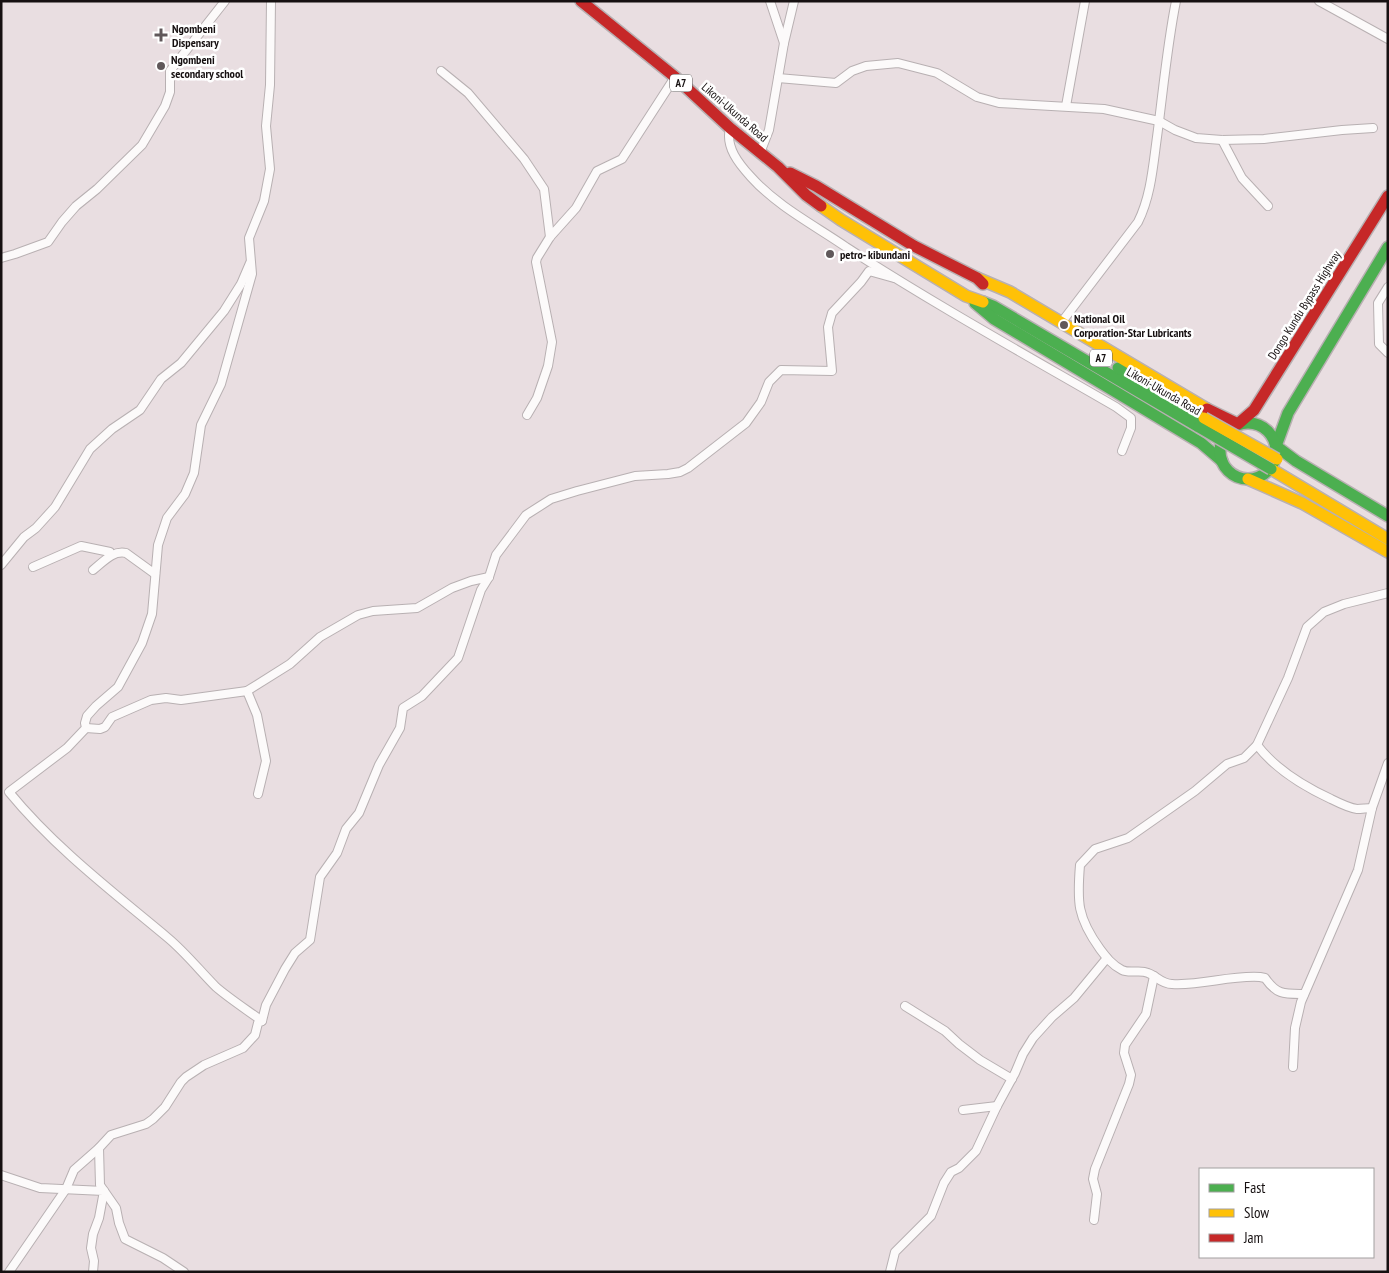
<svg xmlns="http://www.w3.org/2000/svg" width="1389" height="1273" viewBox="0 0 1389 1273" font-family="'PT Sans Narrow',sans-serif">
<style>
.lines{fill:none;stroke-linecap:round;stroke-linejoin:round}
.street-casing{stroke:#b8b0b2;stroke-width:10}
.fast-casing{stroke:#b8b0b2;stroke-width:14}
.slow-casing{stroke:#b8b0b2;stroke-width:14}
.jam-casing{stroke:#b8b0b2;stroke-width:14}
.street{stroke:#fcfafa;stroke-width:8}
.fast{stroke:#4caf50;stroke-width:11}
.slow{stroke:#ffc107;stroke-width:11}
.jam{stroke:#c62828;stroke-width:11}
.fast-bridge-casing{stroke:#b8b0b2;stroke-width:14;stroke-linecap:butt}
.slow-bridge-casing{stroke:#b8b0b2;stroke-width:14;stroke-linecap:butt}
.fast-bridge{stroke:#4caf50;stroke-width:11}
.slow-bridge{stroke:#ffc107;stroke-width:11}
.poi-dot{fill:#60585a;stroke:#fff;stroke-width:2}
.labels{text-anchor:middle;dominant-baseline:central;stroke-width:5;stroke-linejoin:round;paint-order:stroke}
.shield{fill:#fff;stroke:#5c5858;stroke-width:1}
.shield-label{font-size:11px;font-weight:bold;fill:#161011}
.poi-label{font-size:12px;font-weight:bold;fill:#161011;stroke:#fff;text-anchor:start}
.street-label{font-size:12px;fill:#161011;stroke:#fff}
</style>
<rect width="100%" height="100%" fill="#e9dee1"/>
<g class="lines">
<defs>
<g id="street">
<path d="M 770,1 L 784,43"/>
<path d="M 1319,1 L 1388,39"/>
<path d="M 441,71 L 468,93 L 524,159 L 544,189 L 550,237"/>
<path d="M 778,78 L 836,83 L 852,71 L 866,66 L 898,63 L 937,73 L 977,97 L 999,103 L 1104,109 L 1159,121 L 1175,130 L 1196,138 L 1222,140 L 1264,139 L 1342,130 L 1373,128"/>
<path d="M 1066,106 L 1085,1"/>
<path d="M 730,128 C 725,147 739,164 751,177 C 777,206 814,225 846,247 C 934,304 1026,355 1116,407 L 1131,418 L 1131,428 L 1122,451"/>
<path d="M 1222,140 L 1242,178 L 1268,206"/>
<path d="M 760,153 L 769,130 L 784,43 L 794,1"/>
<path d="M 1,258 L 15,254 L 48,242 L 62,222 L 76,206 L 97,189 L 142,145 L 165,106 L 170,92 L 170,71 L 225,1"/>
<path d="M 1388,287 L 1378,303 L 1379,344 L 1388,353"/>
<path d="M 1061,323 L 1138,222 C 1151,196 1153,166 1157,137 C 1163,92 1167,46 1176,1"/>
<path d="M 527,415 L 537,398 L 548,366 L 552,342 L 536,262 L 537,258 L 550,237 L 576,208 L 597,171 L 622,159 L 675,77"/>
<path d="M 1,565 L 24,537 L 36,528 L 55,507 L 90,449 L 112,429 L 140,410 L 161,379 L 181,363 L 224,311 L 241,284 L 250,263"/>
<path d="M 33,567 L 81,546 L 110,552 L 111,555"/>
<path d="M 93,570 C 103,562 113,550 126,553 L 155,574"/>
<path d="M 247,691 L 290,664 L 320,637 L 358,615 L 373,611 L 417,608 L 452,588 L 471,581 L 489,577"/>
<path d="M 86,728 L 100,729 L 105,727 L 112,717 L 151,700 L 166,698 L 181,700 L 247,691 L 257,715 L 266,761 L 258,794"/>
<path d="M 1257,745 C 1276,770 1303,786 1331,799 C 1339,803 1349,808 1357,809 C 1362,809 1367,808 1372,808"/>
<path d="M 1304,994 C 1284,994 1277,995 1265,978 L 1260,977 C 1230,975 1201,986 1172,984 C 1161,984 1157,976 1148,973 C 1140,969 1130,974 1122,970 C 1112,965 1106,957 1100,949 C 1077,917 1077,902 1080,865 L 1095,849 L 1128,838 L 1195,791 L 1227,764 L 1244,758 L 1257,745 L 1288,678 L 1307,627 L 1324,612 L 1344,604 L 1388,593"/>
<path d="M 905,1006 L 945,1031 L 959,1044 L 980,1060 L 1012,1079"/>
<path d="M 262,1021 C 247,1010 230,999 216,987 C 200,971 186,953 168,938 C 113,892 55,848 9,792 L 67,748 L 86,728 L 85,723 L 87,716 L 96,706 L 118,687 L 142,643 L 152,614 L 158,545 L 167,518 L 185,494 L 194,473 L 201,425 L 221,384 L 252,274 L 249,238 L 264,201 L 270,169 L 266,126 L 270,85 L 271,1"/>
<path d="M 1293,1067 L 1295,1028 L 1301,1002 L 1358,870 L 1372,808 L 1388,763"/>
<path d="M 963,1110 L 997,1106"/>
<path d="M 1,1175 L 40,1188 L 104,1191 L 99,1218 L 93,1234 L 91,1248 L 94,1261 L 93,1272"/>
<path d="M 1094,1220 L 1097,1194 L 1093,1179 L 1095,1169 L 1129,1084 L 1131,1075 L 1124,1053 L 1125,1045 L 1146,1014 L 1154,976"/>
<path d="M 9,1272 L 66,1189 L 74,1170 L 99,1148"/>
<path d="M 184,1272 L 163,1258 L 125,1239 L 119,1223 L 116,1208 L 100,1185 L 99,1148 L 111,1135 L 146,1124 L 153,1119 L 165,1107 L 181,1082 L 186,1077 L 204,1065 L 243,1048 L 255,1035 L 258,1023 L 262,1021 L 266,1005 L 285,969 L 295,953 L 310,940 L 320,877 L 337,853 L 346,829 L 359,813 L 379,765 L 400,728 L 403,708 L 422,696 L 458,658 L 481,590 L 489,577 L 496,555 L 526,515 L 551,499 L 577,491 L 635,476 L 668,474 L 680,472 L 688,468 L 746,423 L 761,402 L 769,382 L 781,370 L 832,371 L 828,327 L 832,313 L 861,282 L 869,271 L 894,278"/>
<path d="M 890,1272 L 895,1252 L 931,1216 L 944,1183 L 951,1172 L 959,1168 L 976,1151 L 997,1106 L 1015,1073 L 1023,1054 L 1033,1038 L 1052,1017 L 1074,998 L 1107,958"/>
</g>
<g id="fast">
<path d="M 1388,247 L 1288,413 L 1276,446 L 1296,461 L 1388,516"/>
<path d="M 983,302 L 993,306 L 1199,427"/>
<path d="M 975,303 L 994,319 L 1201,443 L 1222,461"/>
<path d="M 1118,368 L 1201,416"/>
<circle cx="1248" cy="451" r="28"/>
</g>
<g id="slow">
<path d="M 821,206 L 841,220 L 966,296 L 983,302"/>
<path d="M 977,278 L 1010,292 L 1207,409"/>
<path d="M 1271,469 L 1388,539"/>
<path d="M 1248,479 L 1302,503 L 1388,552"/>
</g>
<g id="jam">
<path d="M 581,1 L 675,77 L 730,128 L 778,167 L 806,195 L 821,206"/>
<path d="M 790,173 L 816,186 L 914,246 L 977,278 L 983,284"/>
<path d="M 1207,409 L 1238,424 L 1254,410 L 1388,196"/>
</g>
</defs>
<use href="#street" class="street-casing"/>
<use href="#fast" class="fast-casing"/>
<use href="#slow" class="slow-casing"/>
<use href="#jam" class="jam-casing"/>
<use href="#street" class="street"/>
<use href="#fast" class="fast"/>
<use href="#slow" class="slow"/>
<use href="#jam" class="jam"/>
<defs>
<path id="fast-bridge" d="M 1199,427 L 1271,469"/>
<path id="slow-bridge" d="M 1204,418 L 1277,459"/>
</defs>
<use href="#fast-bridge" class="fast-bridge-casing"/>
<use href="#slow-bridge" class="slow-bridge-casing"/>
<use href="#fast-bridge" class="fast-bridge"/>
<use href="#slow-bridge" class="slow-bridge"/>
</g>
<g class="poi-dot">
<path d="M158.5 27.5h5v5h5v5h-5v5h-5v-5h-5v-5h5z"/>
<circle cx="161" cy="66" r="5"/>
<circle cx="830" cy="254" r="5"/>
<circle cx="1064" cy="325" r="5"/>
</g>
<g class="labels">
<g class="shield">
<rect x="670" y="74.5" width="22" height="17" rx="4"/>
<rect x="1090" y="349.5" width="22" height="17" rx="4"/>
</g>
<g class="shield-label">
<text x="681" y="83">A7</text>
<text x="1101" y="358">A7</text>
</g>
<g class="poi-label">
<text x="172" y="28">Ngombeni<tspan x="172" dy="14">Dispensary</tspan></text>
<text x="171" y="59">Ngombeni<tspan x="171" dy="14">secondary school</tspan></text>
<text x="840" y="254">petro- kibundani</text>
<text x="1074" y="318">National Oil<tspan x="1074" dy="14">Corporation-Star Lubricants</tspan></text>
</g>
<g class="street-label">
<text transform="translate(735 112) rotate(41)">Likoni-Ukunda Road</text>
<text transform="translate(1304 305) rotate(-58)">Dongo Kundu Bypass Highway</text>
<text transform="translate(1164 391) rotate(30)">Likoni-Ukunda Road</text>
</g>
</g>
<rect width="1389" height="1273" fill="none" stroke="#161011" stroke-width="5"/>
<rect x="1199" y="1168" width="175" height="90" fill="#ffffff" stroke="#a29fa0"/>
<rect x="1209" y="1184" width="25" height="8" fill="#4caf50" stroke="#a29fa0"/>
<text x="1244" y="1193" font-size="15" fill="#161011">Fast</text>
<rect x="1209" y="1209" width="25" height="8" fill="#ffc107" stroke="#a29fa0"/>
<text x="1244" y="1218" font-size="15" fill="#161011">Slow</text>
<rect x="1209" y="1234" width="25" height="8" fill="#c62828" stroke="#a29fa0"/>
<text x="1244" y="1243" font-size="15" fill="#161011">Jam</text>
</svg>
